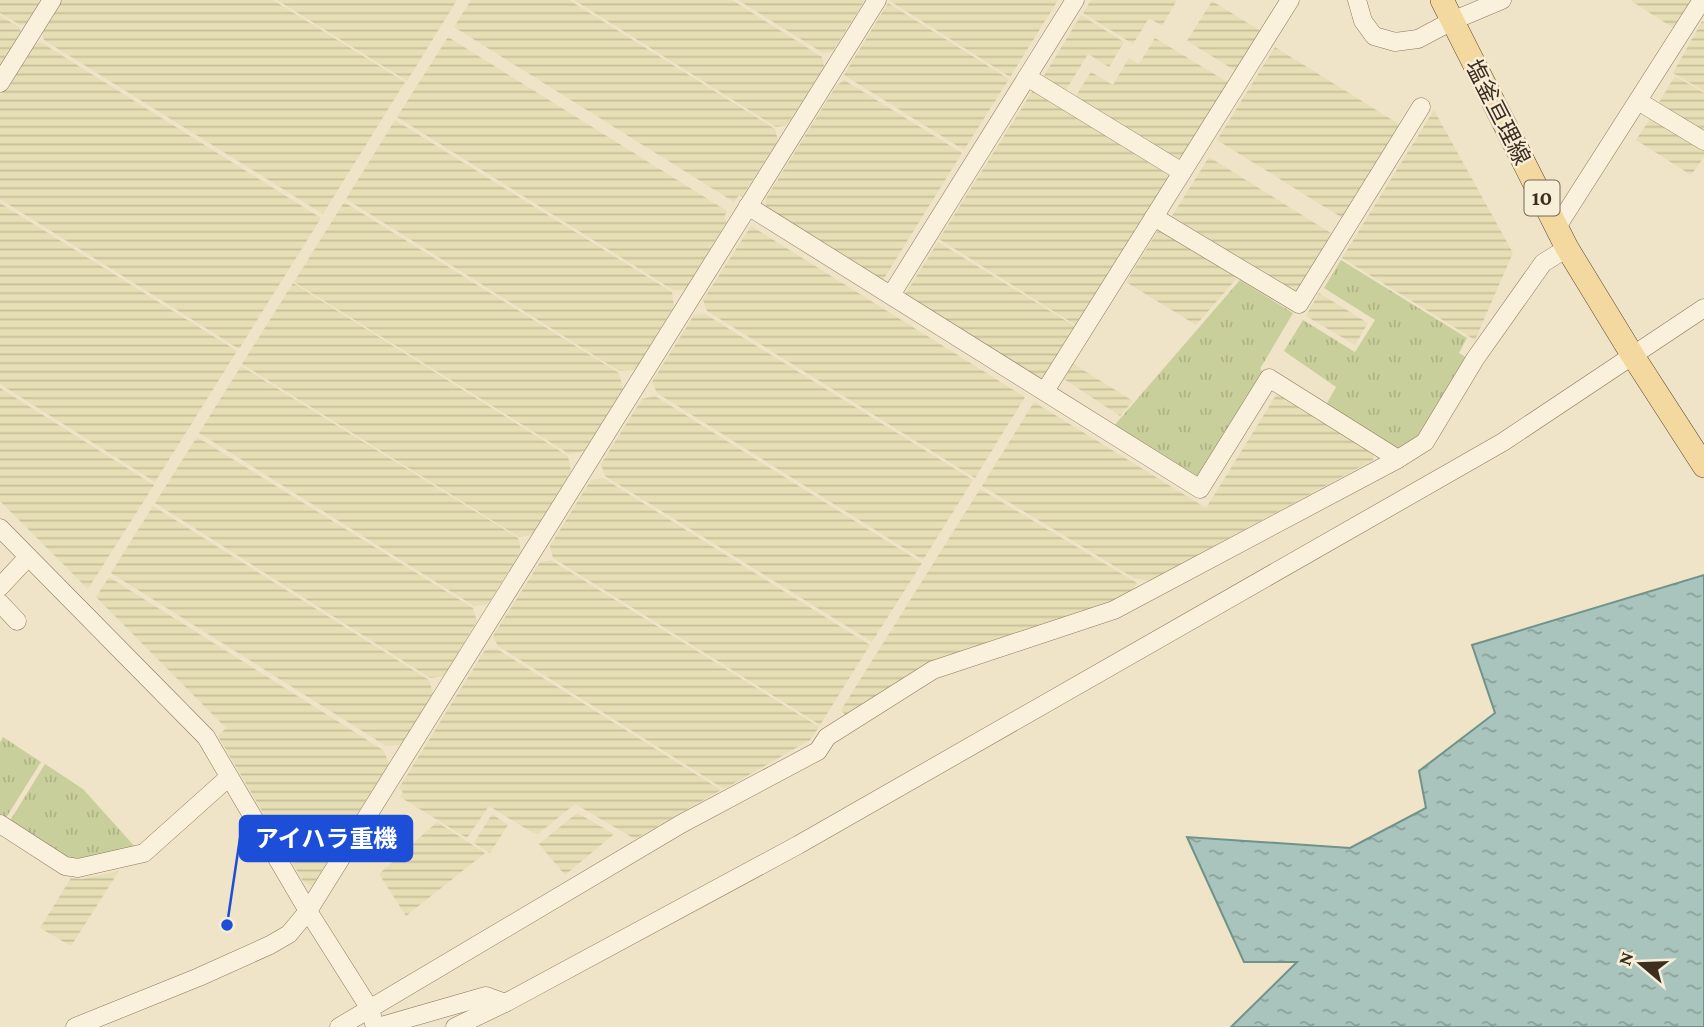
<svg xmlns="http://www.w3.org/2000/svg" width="1704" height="1027" viewBox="0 0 1704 1027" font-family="'Crimson Pro','Noto Sans JP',serif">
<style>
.farmland{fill:url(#farmland-rules)}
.grass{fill:url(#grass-tufts)}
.water{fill:url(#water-ripples);stroke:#6f938a;stroke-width:2}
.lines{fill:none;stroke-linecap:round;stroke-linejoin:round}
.minor-casing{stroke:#8d765c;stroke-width:19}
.major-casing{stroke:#5b4430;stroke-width:24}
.minor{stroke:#faf1dc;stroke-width:18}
.major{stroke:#f3d9a0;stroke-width:23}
.labels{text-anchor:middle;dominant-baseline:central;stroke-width:5;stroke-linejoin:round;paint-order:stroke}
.shield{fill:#f7eed8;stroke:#756857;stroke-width:2}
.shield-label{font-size:21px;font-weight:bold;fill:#3d2e20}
.street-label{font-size:23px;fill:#3d2e20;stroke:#f7eed8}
.leader{fill:none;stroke:#1d4ed8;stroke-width:2.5}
.callout-dot{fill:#1d4ed8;stroke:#f7eed8;stroke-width:2.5}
.callout{fill:#1d4ed8;stroke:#1d4ed8;stroke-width:2.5}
.callout-label{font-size:24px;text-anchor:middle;font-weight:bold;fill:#fff}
</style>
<defs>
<pattern id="farmland-rules" width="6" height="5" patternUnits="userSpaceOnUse" patternTransform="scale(1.75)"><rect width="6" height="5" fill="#e6deb5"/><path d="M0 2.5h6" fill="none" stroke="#c6bf9b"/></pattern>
<pattern id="grass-tufts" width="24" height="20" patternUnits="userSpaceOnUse" patternTransform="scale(1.75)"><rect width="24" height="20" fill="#c9cf9b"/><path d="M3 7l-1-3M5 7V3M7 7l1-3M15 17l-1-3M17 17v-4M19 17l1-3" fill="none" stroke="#aeb285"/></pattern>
<pattern id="water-ripples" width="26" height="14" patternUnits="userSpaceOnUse" patternTransform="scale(1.75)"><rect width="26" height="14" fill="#a9c4bc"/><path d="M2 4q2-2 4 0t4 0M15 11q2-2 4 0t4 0" fill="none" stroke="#8ba098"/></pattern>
</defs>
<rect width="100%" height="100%" fill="#f0e4c8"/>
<g class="farmland">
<path d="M 0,0 L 46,0 L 30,24 L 20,25 L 0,13 Z"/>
<path d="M 60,0 L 273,0 L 405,82 L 323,214 L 44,40 L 41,31 Z"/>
<path d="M 277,0 L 457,0 L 407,81 Z"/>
<path d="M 471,0 L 569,0 L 775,129 L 778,140 L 742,197 L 739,195 L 734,202 L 454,27 Z"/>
<path d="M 574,0 L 732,0 L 822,57 L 824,67 L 787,125 L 776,127 Z"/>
<path d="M 738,0 L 865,0 L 833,51 L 823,53 Z"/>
<path d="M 890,0 L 1058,0 L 1010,77 L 890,1 Z"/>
<path d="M 1091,0 L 1177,0 L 1162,26 L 1149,18 L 1133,44 L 1083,13 Z"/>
<path d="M 1630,0 L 1691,0 L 1673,28 Z"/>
<path d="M 1212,1 L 1261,31 L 1236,71 L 1187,41 Z"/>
<path d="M 888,3 L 1009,79 L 964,150 L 844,75 Z"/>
<path d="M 1081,15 L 1124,42 L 1109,67 L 1088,54 L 1064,93 L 1042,79 Z"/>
<path d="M 0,16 L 19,27 L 23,37 L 0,72 Z"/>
<path d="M 1702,21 L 1704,22 L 1704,91 L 1673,73 Z"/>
<path d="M 448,37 L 727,211 L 724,218 L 727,221 L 685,290 L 673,290 L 397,117 Z"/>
<path d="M 1155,38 L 1229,83 L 1180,164 L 1074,99 L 1091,72 L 1113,85 L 1129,58 L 1139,64 Z"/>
<path d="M 34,42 L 42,43 L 321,218 L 239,349 L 0,199 L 0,96 Z"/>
<path d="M 1275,47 L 1402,126 L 1344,219 L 1217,140 Z"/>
<path d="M 1675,76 L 1704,93 L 1704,131 L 1658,104 Z"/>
<path d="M 844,80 L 962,153 L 883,280 L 767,210 L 765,200 L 836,86 Z"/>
<path d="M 1033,90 L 1170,176 L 1077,326 L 939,239 Z"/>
<path d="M 1434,110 L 1513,253 L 1475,340 L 1342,258 Z"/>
<path d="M 1650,119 L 1704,149 L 1704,157 L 1691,175 L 1636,140 Z"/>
<path d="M 395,120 L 672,292 L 674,306 L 635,370 L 619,371 L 346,199 Z"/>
<path d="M 1209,157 L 1334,235 L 1300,290 L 1295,292 L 1172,216 Z"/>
<path d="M 344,202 L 619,373 L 623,389 L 584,451 L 569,454 L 294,282 Z"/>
<path d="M 0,203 L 237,351 L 155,482 L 0,384 Z"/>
<path d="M 751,226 L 1025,397 L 975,478 L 707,311 L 703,300 Z"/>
<path d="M 1159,229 L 1237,278 L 1196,325 L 1126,282 Z"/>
<path d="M 938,242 L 1076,327 L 1042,382 L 904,296 Z"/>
<path d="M 293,283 L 568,456 L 571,471 L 532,535 L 519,537 L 242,364 Z"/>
<path d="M 1319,293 L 1368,323 L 1355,345 L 1306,316 Z"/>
<path d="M 705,314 L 973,480 L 923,560 L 657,393 L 652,382 L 694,315 Z"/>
<path d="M 1072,363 L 1133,401 L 1120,416 L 1064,379 Z"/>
<path d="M 241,366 L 518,538 L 521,551 L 488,604 L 474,606 L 199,433 Z"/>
<path d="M 0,388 L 154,485 L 88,589 L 0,501 Z"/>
<path d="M 1278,392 L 1374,452 L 1373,460 L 1150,581 L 1134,578 L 982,486 L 1034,402 L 1206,508 Z"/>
<path d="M 655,396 L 922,563 L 872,642 L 605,476 L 601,464 L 642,399 Z"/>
<path d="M 197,437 L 473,608 L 477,621 L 444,676 L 430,678 L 155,503 Z"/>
<path d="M 603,478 L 870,645 L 820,725 L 553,558 L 550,546 L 591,480 Z"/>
<path d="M 980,489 L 1137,583 L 1132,592 L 1113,603 L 846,716 L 841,710 Z"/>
<path d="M 153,506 L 429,680 L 433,693 L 401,745 L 386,746 L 111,573 Z"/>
<path d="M 551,560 L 819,727 L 810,740 L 724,789 L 498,646 L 493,636 L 540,562 Z"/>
<path d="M 109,577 L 383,750 L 389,763 L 312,886 L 303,881 L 218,736 L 226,728 L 96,597 Z"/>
<path d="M 497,649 L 721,790 L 635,839 L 575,804 L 538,834 L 533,833 L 489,806 L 467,838 L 400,797 L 403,792 L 399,788 L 485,650 Z"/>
<path d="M 577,813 L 614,834 L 565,875 L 539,844 Z"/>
<path d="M 492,814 L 508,825 L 490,853 L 474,843 Z"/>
<path d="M 437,822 L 485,853 L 406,916 L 379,874 Z"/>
<path d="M 119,871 L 71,946 L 40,928 L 71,878 L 82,879 Z"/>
</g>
<g class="grass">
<path d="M 1341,260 L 1467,338 L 1459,353 L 1467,358 L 1425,430 L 1412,441 L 1398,449 L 1326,405 L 1336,387 L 1284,351 L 1303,320 L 1355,352 L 1375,320 L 1324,288 Z"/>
<path d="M 1240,280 L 1293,313 L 1260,369 L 1264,372 L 1197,480 L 1113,427 Z"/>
<path d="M 3,737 L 41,762 L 4,821 L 0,819 L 0,742 Z"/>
<path d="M 45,764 L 83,789 L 137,849 L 72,862 L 8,824 Z"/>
</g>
<path class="water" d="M 1704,575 L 1704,1027 L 1231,1027 L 1297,962 L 1244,962 L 1187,837 L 1350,848 L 1426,808 L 1419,771 L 1495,713 L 1472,645 Z"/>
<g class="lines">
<defs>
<g id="minor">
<path d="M 1357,0 L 1363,21 L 1374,36 L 1395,42 L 1418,39 L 1452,21 L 1502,0"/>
<path d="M 1027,77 L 1182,172"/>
<path d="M 0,83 L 52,0"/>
<path d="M 1638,101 L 1704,141"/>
<path d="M 748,206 L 1200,489 L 1269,378 L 1398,459 L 1425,442 L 1475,359 L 1543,263 L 1567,248"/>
<path d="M 1154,217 L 1299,304 L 1421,107"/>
<path d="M 1557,227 L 1702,0"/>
<path d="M 891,295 L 1075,0"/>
<path d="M 1045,391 L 1290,0"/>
<path d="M 0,528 L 206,737 L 308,911 L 370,1009 L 375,1027"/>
<path d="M 0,587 L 28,557"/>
<path d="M 0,603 L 17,621"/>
<path d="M 0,824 L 65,866 L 78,868 L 144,853 L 229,777"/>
<path d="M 75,1027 L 199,977 L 270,945 L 289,934 L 308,911 L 877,0"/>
<path d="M 339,1027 L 681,824 L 818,751 L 827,737 L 933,670 L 1114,610 L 1398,459"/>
<path d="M 378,1027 L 486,996 L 505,1003"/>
<path d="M 455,1027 L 507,1002 L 798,845 L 1503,442 L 1704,308"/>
</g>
<path id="major" d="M 1442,0 L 1567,248 L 1633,356 L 1704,466"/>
</defs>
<use href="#minor" class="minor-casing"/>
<use href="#major" class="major-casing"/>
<use href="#minor" class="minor"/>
<use href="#major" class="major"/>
</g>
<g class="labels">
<rect class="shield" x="1524.5" y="180.5" width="35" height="35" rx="5"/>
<g class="shield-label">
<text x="1542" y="198">10</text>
</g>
<g class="street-label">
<text transform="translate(1498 112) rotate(63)">塩釜亘理線</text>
</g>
</g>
<path class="leader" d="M227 925L240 838"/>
<circle class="callout-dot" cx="227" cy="925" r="7"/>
<rect class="callout" x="240" y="816" width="172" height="45" rx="7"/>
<g class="callout-label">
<text x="326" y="847">アイハラ重機</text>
</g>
<g transform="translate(1641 964) rotate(289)" stroke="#f7eed8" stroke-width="5" paint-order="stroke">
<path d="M0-5L12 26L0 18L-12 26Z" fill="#3d2e20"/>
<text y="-10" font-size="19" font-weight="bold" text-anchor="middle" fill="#3d2e20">N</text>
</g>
</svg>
